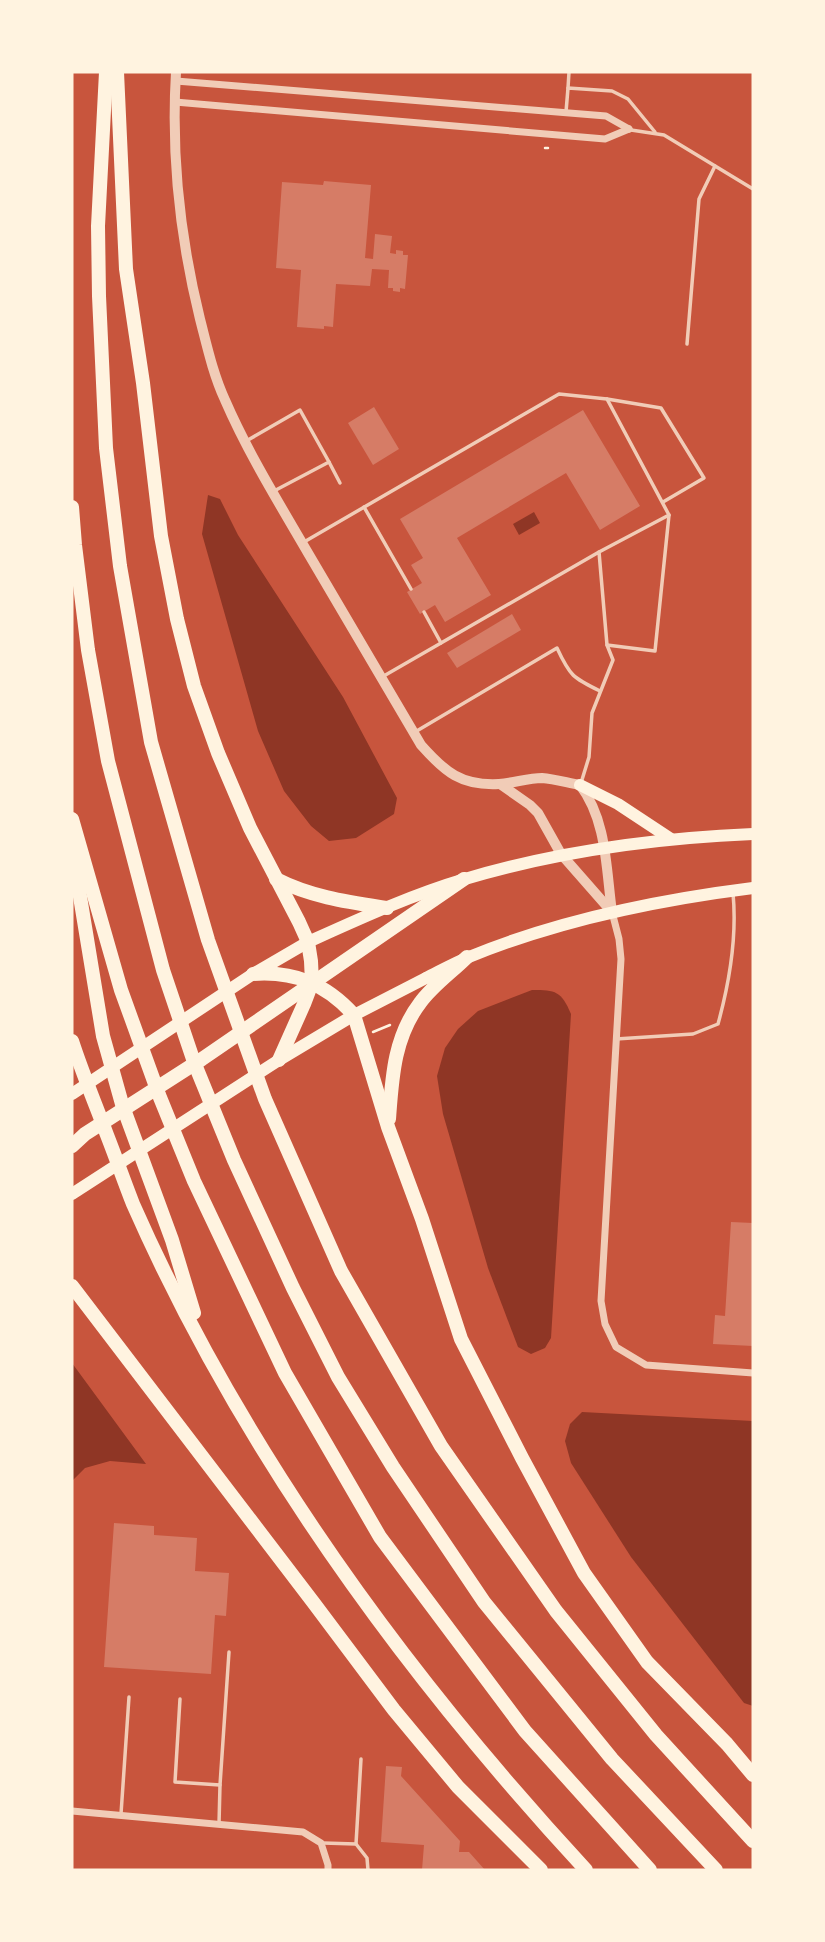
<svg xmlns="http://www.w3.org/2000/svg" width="825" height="1942" viewBox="0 0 825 1942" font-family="Figtree,sans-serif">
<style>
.water{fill:#8f3625}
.building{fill:#d67c66}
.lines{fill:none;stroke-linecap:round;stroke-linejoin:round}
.path{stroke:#fff3e0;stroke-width:2.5}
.service{stroke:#f1ccb7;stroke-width:3.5}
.minor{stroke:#f1ccb7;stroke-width:7}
.tertiary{stroke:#f1ccb7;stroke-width:10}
.primary{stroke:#fff3e0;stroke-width:12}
.trunk{stroke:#fff3e0;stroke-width:12}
.motorway{stroke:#fff3e0;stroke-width:14}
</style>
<rect width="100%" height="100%" fill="#c8553d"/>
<g class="water">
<path d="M 208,495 L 220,499 L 238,535 L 343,697 L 397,798 L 394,814 L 356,838 L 329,841 L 311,826 L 284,791 L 258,731 L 202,534 Z"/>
<path d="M 534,512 L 540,523 L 519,535 L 513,524 Z"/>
<path d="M 532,990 C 556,990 561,991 571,1014 L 551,1338 L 545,1348 L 531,1354 L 518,1347 L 488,1268 L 443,1114 L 437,1076 L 445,1048 L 458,1029 L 478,1011 Z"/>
<path d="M 72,1363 L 146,1464 L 110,1461 L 85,1468 L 72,1481 Z"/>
<path d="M 582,1412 L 753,1421 L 753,1706 L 744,1703 L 631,1557 L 571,1463 L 565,1441 L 570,1424 Z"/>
</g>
<g class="building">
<path d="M 324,181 L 371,185 L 365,258 L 373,259 L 375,234 L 392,236 L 390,253 L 396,254 L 396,250 L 403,251 L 403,255 L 408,255 L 405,289 L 400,288 L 400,292 L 393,291 L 393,288 L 388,288 L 389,270 L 372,269 L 370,286 L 336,284 L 333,327 L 324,326 L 324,329 L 297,327 L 301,270 L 276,268 L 282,182 L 323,185 Z"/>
<path d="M 374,407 L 399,449 L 373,465 L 348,423 Z"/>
<path d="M 583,410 L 640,506 L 600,530 L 566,473 L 457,538 L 491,595 L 445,622 L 435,605 L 420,614 L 407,592 L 422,583 L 411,565 L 423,558 L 400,519 Z"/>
<path d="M 512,614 L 521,630 L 457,668 L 447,653 Z"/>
<path d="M 731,1222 L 753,1223 L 753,1346 L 713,1344 L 715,1315 L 725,1316 Z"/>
<path d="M 114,1523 L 154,1526 L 154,1535 L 197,1538 L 195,1571 L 229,1573 L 226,1616 L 215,1615 L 211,1674 L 104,1667 Z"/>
<path d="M 386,1766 L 402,1767 L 401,1776 L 460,1841 L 459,1852 L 469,1852 L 485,1870 L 422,1870 L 424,1845 L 381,1842 Z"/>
</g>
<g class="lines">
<g class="path">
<path d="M 545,148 L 548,148"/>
<path d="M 373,1032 L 390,1025"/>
</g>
<g class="service">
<path d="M 568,88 L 569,72"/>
<path d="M 566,112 L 568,88 L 612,91 L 628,99 L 655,132"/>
<path d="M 631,130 L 664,135 L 753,189"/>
<path d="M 687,344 L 699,199 L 715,166"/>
<path d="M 607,399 L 661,408 L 704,478 L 663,502"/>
<path d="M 248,440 L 300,410 L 329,462 L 274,491"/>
<path d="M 329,462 L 340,483"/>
<path d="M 364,507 L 411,589"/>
<path d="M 304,542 L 559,394 L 607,399 L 669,515 L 599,552"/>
<path d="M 424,612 L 441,643"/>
<path d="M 607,645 L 655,651 L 669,515"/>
<path d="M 382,677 L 599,552 L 607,645 L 613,660 L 592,713 L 589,757 L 581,783"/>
<path d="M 415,732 L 557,648 C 570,676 573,678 600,691"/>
<path d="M 616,1039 L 693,1034 L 718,1024 C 729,984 737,935 733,893"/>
<path d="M 180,1699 L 175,1782 L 220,1785 L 229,1652"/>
<path d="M 121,1814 L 129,1697"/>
<path d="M 219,1824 L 220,1785"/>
<path d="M 323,1843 L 356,1844 L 367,1858 L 368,1870"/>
<path d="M 356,1844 L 361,1759"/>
</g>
<g class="minor">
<path d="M 176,81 L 606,116 L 629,129"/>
<path d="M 175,102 L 605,139 L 629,129"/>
<path d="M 612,912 L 619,939 L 621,959 L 601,1301 L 605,1324 L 616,1347 L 646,1365 L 753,1373"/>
<path d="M 72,1811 L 303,1832 L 321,1843 L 328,1865 L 328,1870"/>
</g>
<g class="tertiary">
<path d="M 176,72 C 171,155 180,238 200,319 C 207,346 213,374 225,400 C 248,453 279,503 308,553 C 346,617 383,681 421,745 C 445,772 461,786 499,784 C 514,783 528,778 542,778 C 555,779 568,783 580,785 C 607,820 606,869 612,912"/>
<path d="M 500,784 L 530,805 L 538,813 L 561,854 L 611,911"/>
</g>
<g class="primary">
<path d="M 72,1094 L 253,974 L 308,942"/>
<path d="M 72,1194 L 279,1060 L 354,1015 L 426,978"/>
</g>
<g class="trunk">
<path d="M 580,785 L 618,804 L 671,839"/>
<path d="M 308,942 C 359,919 411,895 465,879 C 559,851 656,838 753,834"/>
<path d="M 426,978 C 440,971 454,963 469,957 C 559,920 657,900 753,888"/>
</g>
<g class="motorway">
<path d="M 106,72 L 98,226 L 99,296 L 106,448 L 120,566 L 151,742 L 208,940 L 265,1099 L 341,1271 L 441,1446 L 556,1611 L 656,1735 L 753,1841"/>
<path d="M 117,72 L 126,269 L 143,383 L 161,536 L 177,619 L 194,686 L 218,753 L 250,828 L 299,922 L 308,942 L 311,961 L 312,983 L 304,1004 L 279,1060"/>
<path d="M 72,507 L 75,545 L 88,650 L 108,761 L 163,970 L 194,1062 L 234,1160 L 293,1288 L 338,1377 L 393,1467 L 484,1602 L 612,1759 L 716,1870"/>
<path d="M 72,819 L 121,990 L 159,1095 L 194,1181 L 285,1373 L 380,1537 L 525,1731 L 650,1870"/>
<path d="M 72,848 L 103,1036 L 122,1104 L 172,1240 L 194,1313"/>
<path d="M 276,879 C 311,897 348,902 387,908"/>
<path d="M 253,974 C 295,971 326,984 354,1015 L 388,1127 L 422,1219 L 461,1339 L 522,1458 L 584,1573 L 647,1662 L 727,1744 L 753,1775"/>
<path d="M 72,1041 C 82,1072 95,1103 107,1135 C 116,1158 124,1181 133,1204 C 241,1449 405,1674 586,1870"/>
<path d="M 389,1119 C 392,1078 394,1037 420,1003 C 432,986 452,972 467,957"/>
<path d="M 72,1146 L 85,1134 L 202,1059 L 464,879"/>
<path d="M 72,1286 L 313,1602 L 394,1710 L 458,1787 L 541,1870"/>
</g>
</g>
<rect width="825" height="1942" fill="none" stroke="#fff3e0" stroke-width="147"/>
</svg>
